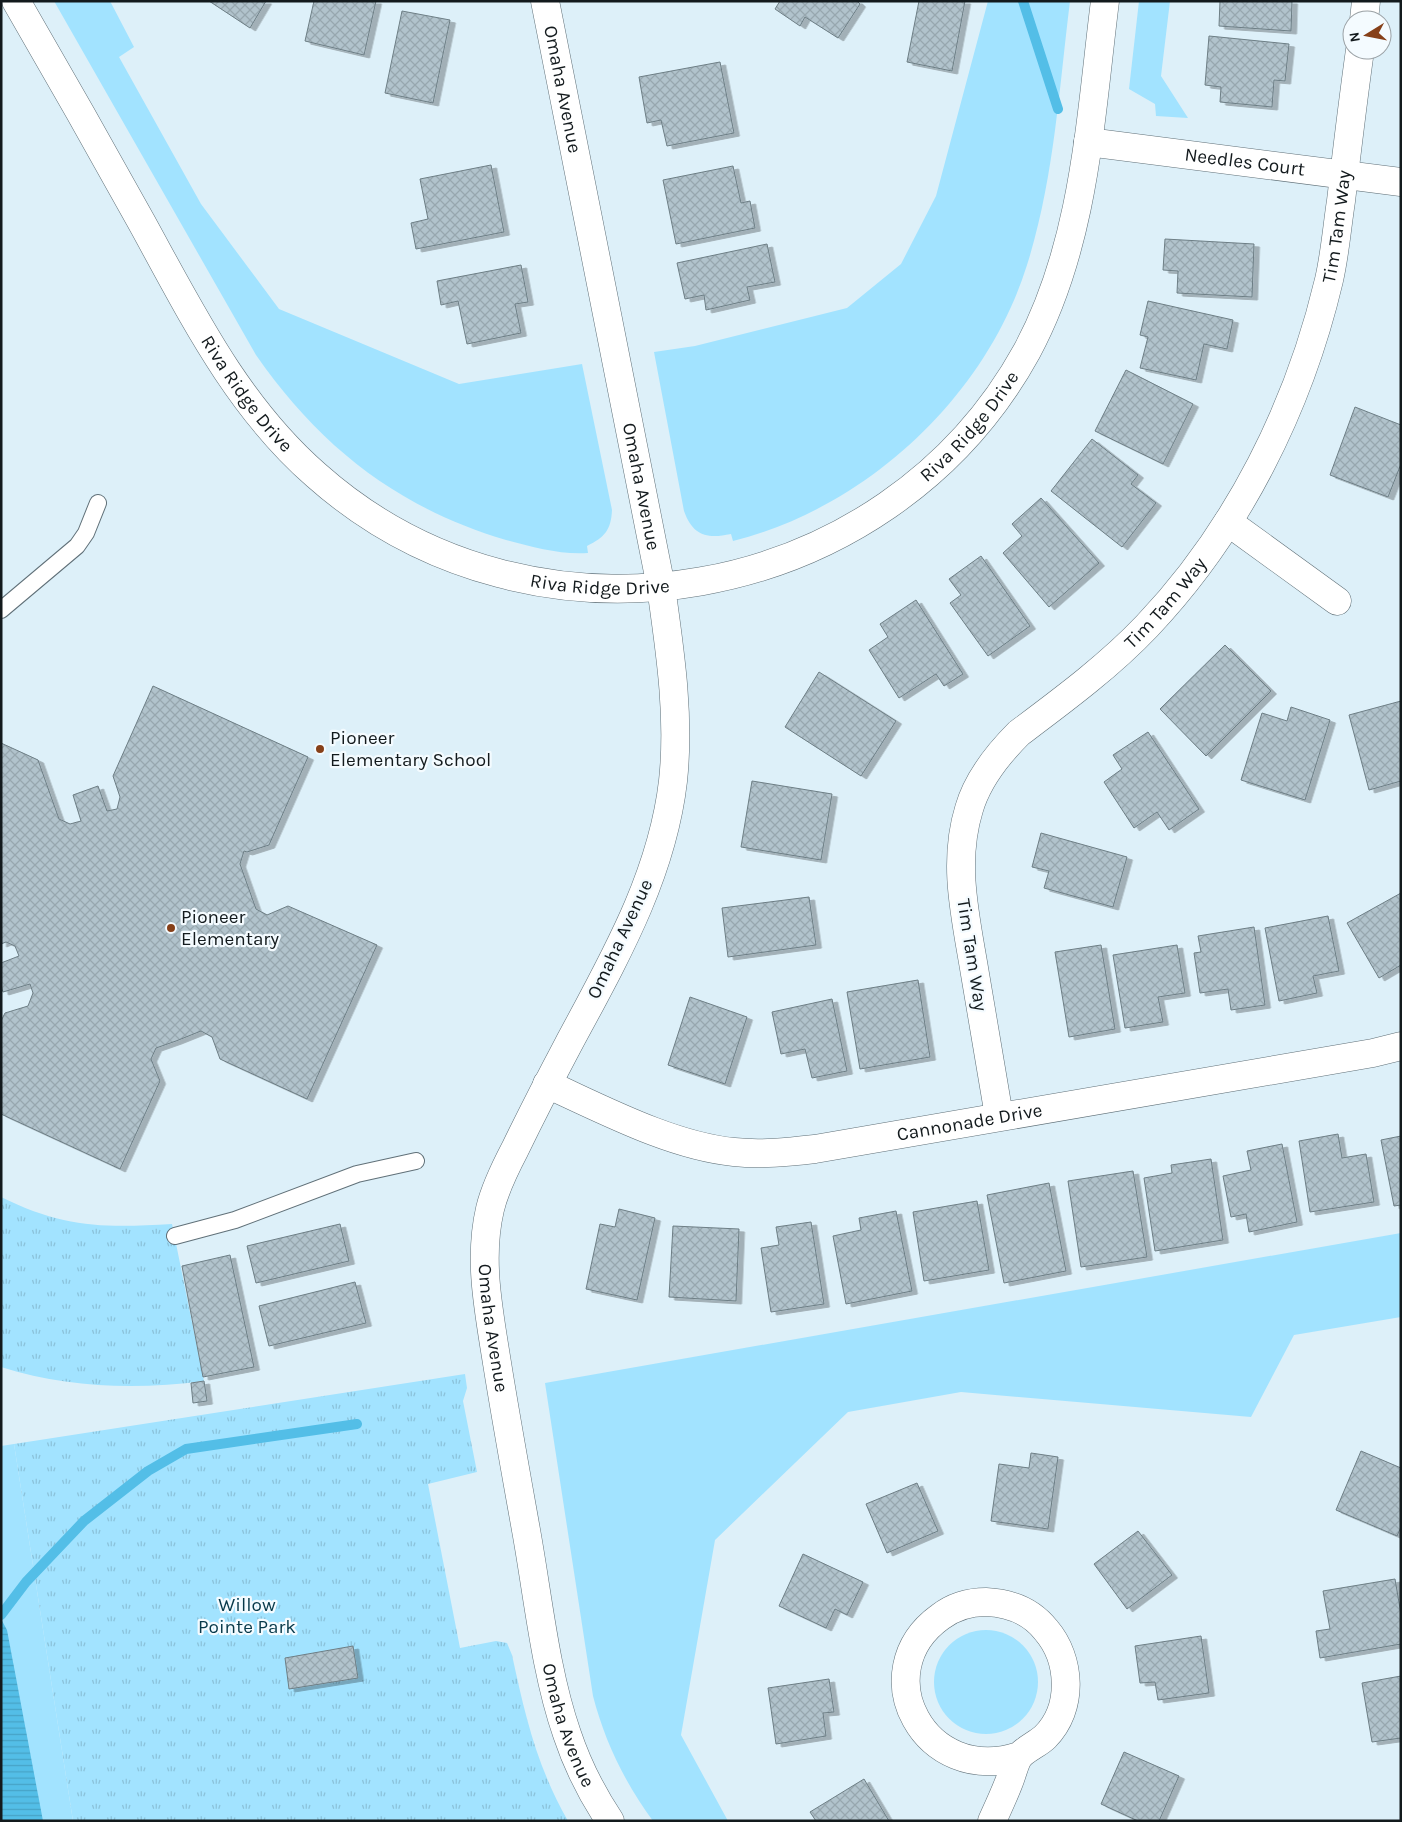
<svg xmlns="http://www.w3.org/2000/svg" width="1402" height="1822" viewBox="0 0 1402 1822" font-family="Karla,sans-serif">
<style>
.green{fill:#a2e3ff}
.park{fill:url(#park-tufts)}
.water{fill:url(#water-rules)}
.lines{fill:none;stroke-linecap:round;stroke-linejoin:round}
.stream{stroke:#53bee7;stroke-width:10}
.building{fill:url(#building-cross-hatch);stroke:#6d7e85;filter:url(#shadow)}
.service-casing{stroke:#607078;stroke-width:18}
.minor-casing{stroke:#607078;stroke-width:29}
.tertiary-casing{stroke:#607078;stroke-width:29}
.service{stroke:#fff;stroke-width:16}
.minor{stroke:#fff;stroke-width:28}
.tertiary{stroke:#fff;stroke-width:28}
.poi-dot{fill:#864019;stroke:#f4fbff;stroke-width:2}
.labels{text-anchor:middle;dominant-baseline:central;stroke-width:4.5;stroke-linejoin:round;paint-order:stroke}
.street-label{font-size:19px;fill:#131a1d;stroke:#f4fbff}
.poi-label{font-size:19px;fill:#131a1d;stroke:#f4fbff;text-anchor:start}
.park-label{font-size:19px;fill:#07394a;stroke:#f4fbff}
</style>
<defs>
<pattern id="park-tufts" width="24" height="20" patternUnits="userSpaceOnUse" patternTransform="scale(1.25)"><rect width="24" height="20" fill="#a2e3ff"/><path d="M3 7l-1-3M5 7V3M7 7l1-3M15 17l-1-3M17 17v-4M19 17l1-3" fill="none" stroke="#8bc2da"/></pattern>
<pattern id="water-rules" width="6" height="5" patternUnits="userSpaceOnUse" patternTransform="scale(1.25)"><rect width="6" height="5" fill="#53bee7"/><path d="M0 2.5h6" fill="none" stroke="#47a3c6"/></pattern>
<pattern id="building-cross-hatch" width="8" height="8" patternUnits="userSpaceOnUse" patternTransform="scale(1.25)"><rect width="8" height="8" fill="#b1c3cc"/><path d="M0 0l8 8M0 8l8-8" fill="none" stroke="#97a7af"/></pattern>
<filter id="shadow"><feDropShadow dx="5.5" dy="3" stdDeviation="0" flood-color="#0004"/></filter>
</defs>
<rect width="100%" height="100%" fill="#ddf0f9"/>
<g class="green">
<path d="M 54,1 L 110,1 L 134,47 L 119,57 L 201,204 L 279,309 L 459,384 L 582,364 L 612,510 C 611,530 605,537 587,546 L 588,553 C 561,555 532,547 506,540 C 398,508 320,447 256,355 Z"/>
<path d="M 988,1 L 1070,1 C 1059,89 1054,180 1027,265 C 986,397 866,508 733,541 L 731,534 C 707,539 693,536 684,511 L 654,352 L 695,346 L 847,308 L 901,264 L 936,196 Z"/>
<path d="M 1139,1 L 1170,1 L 1161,76 L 1188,118 L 1156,116 L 1155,104 L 1129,89 Z"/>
<path d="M 1401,1233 L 1401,1317 L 1294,1335 L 1251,1417 L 961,1392 L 848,1412 L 715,1540 L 681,1735 L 728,1821 L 653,1821 C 625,1783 605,1742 593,1696 L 545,1383 Z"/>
<path d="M 14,1444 L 73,1821 L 1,1821 L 1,1446 Z"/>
<circle cx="986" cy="1682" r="52"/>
</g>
<g class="park">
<path d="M 1,1197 C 64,1228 104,1228 172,1224 L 204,1381 C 136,1390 68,1388 1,1367 Z"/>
<path d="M 465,1374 L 467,1388 L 463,1401 L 477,1472 L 428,1484 L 460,1648 L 496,1641 L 507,1643 L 512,1655 C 525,1715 537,1767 568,1821 L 73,1821 L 14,1444 Z"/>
</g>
<path class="water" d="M 1,1619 L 7,1630 L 43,1821 L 1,1821 Z"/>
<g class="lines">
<g class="stream">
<path d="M 1023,1 L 1058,109"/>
<path d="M 1,1615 L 26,1582 L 84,1521 L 148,1471 L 186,1449 L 357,1424"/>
</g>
</g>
<g class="building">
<path d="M 209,1 L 266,1 L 250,28 Z"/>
<path d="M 314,1 L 376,1 L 364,55 L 305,41 Z"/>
<path d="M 780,1 L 857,1 L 860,4 L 838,38 L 805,17 L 800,26 L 775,9 Z"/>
<path d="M 919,1 L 965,1 L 952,71 L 907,62 Z"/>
<path d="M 1220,1 L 1292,1 L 1291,31 L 1219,26 Z"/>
<path d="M 402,11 L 450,20 L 433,103 L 385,93 Z"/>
<path d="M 1209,36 L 1289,44 L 1285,81 L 1274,80 L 1272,107 L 1220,102 L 1221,87 L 1205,85 Z"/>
<path d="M 720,62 L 734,133 L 667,146 L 661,120 L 647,123 L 639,77 Z"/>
<path d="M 491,165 L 504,232 L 416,249 L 411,223 L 428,219 L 420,179 Z"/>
<path d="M 733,166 L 741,203 L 750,201 L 755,228 L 676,244 L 663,180 Z"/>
<path d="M 1165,239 L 1254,244 L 1252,297 L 1177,293 L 1178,271 L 1163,270 Z"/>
<path d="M 767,244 L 775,282 L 747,287 L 750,300 L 706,310 L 704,295 L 685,299 L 677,263 Z"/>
<path d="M 521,265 L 528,302 L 515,304 L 521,333 L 467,344 L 458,301 L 441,305 L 437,281 Z"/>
<path d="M 1148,301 L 1233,320 L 1227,349 L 1204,344 L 1196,380 L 1140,368 L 1148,337 L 1140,335 Z"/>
<path d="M 1126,370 L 1193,404 L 1163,464 L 1095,431 Z"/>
<path d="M 1355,407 L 1401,425 L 1401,464 L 1388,497 L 1330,475 Z"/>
<path d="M 1092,439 L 1138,475 L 1131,484 L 1156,503 L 1122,547 L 1051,491 Z"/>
<path d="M 1041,498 L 1099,563 L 1049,607 L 1003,553 L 1022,536 L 1012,524 Z"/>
<path d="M 981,556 L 1030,626 L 988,656 L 950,603 L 961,595 L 949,579 Z"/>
<path d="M 916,600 L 963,674 L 944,686 L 936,674 L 899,698 L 869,650 L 888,637 L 880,624 Z"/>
<path d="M 1225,645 L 1271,691 L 1206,756 L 1160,709 Z"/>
<path d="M 819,672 L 896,721 L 861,776 L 785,727 Z"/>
<path d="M 153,686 L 308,757 L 269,845 L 247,852 L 244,851 L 240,864 L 256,909 L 267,915 L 288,906 L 377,945 L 307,1099 L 220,1059 L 212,1037 L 201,1031 L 176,1041 L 156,1048 L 151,1059 L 160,1081 L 120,1169 L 1,1114 L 1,1021 L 5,1013 L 28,1006 L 33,993 L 30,984 L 3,992 L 1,986 L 1,963 L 19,956 L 15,946 L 6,942 L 1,944 L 1,743 L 38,760 L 59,819 L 70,824 L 81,821 L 73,795 L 98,786 L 107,811 L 117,809 L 120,797 L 113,776 Z"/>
<path d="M 1401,701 L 1401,781 L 1369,790 L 1349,715 Z"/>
<path d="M 1291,707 L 1330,720 L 1305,800 L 1241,780 L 1262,713 L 1287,721 Z"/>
<path d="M 1148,732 L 1199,809 L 1169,830 L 1157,812 L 1134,828 L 1104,782 L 1122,769 L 1113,755 Z"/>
<path d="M 752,781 L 832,794 L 821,860 L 741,847 Z"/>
<path d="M 1041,833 L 1127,857 L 1113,907 L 1044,888 L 1049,871 L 1032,867 Z"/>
<path d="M 1401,893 L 1401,965 L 1379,978 L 1347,923 Z"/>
<path d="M 809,897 L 816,945 L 728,957 L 722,908 Z"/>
<path d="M 1328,916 L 1339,971 L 1313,976 L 1317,993 L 1279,1001 L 1265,928 Z"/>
<path d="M 1254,927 L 1265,1005 L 1231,1010 L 1228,989 L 1200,993 L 1194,953 L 1201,952 L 1198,936 Z"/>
<path d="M 1101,945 L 1115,1029 L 1069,1037 L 1055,952 Z"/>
<path d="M 1177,945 L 1185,993 L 1158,997 L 1163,1022 L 1125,1028 L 1113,955 Z"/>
<path d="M 918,980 L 930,1057 L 860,1069 L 847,992 Z"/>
<path d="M 690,997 L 747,1017 L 725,1084 L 668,1065 Z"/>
<path d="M 832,999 L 847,1071 L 812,1078 L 805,1049 L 781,1054 L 772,1012 Z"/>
<path d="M 1338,1134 L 1342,1158 L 1366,1154 L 1374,1202 L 1310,1212 L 1299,1141 Z"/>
<path d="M 1401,1136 L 1401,1205 L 1394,1206 L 1381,1140 Z"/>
<path d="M 1282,1144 L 1297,1222 L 1249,1232 L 1246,1214 L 1231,1217 L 1223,1176 L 1251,1170 L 1247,1151 Z"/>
<path d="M 1211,1159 L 1223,1240 L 1155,1251 L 1144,1178 L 1172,1173 L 1171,1165 Z"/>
<path d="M 1133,1171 L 1147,1257 L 1081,1267 L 1068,1181 Z"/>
<path d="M 1049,1183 L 1066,1271 L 1004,1283 L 987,1195 Z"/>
<path d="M 977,1201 L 989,1270 L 924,1281 L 913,1212 Z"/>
<path d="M 619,1209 L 655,1218 L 637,1300 L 586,1289 L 600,1224 L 615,1227 Z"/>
<path d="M 896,1211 L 912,1291 L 846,1304 L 833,1236 L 861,1230 L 859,1218 Z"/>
<path d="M 811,1222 L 824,1304 L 771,1312 L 761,1248 L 779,1245 L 776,1227 Z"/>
<path d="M 340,1224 L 349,1261 L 256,1283 L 247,1246 Z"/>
<path d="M 673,1226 L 739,1229 L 736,1301 L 669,1297 Z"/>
<path d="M 230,1255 L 254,1367 L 203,1377 L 182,1266 Z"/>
<path d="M 355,1282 L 366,1323 L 269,1346 L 259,1306 Z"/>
<path d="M 204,1381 L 207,1401 L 193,1403 L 191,1383 Z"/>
<path d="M 1361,1451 L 1401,1468 L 1401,1527 L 1397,1536 L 1336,1510 Z"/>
<path d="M 1031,1453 L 1058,1457 L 1048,1529 L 991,1521 L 999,1464 L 1029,1468 Z"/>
<path d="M 917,1483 L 938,1531 L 887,1553 L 866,1504 Z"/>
<path d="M 1138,1531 L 1172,1575 L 1127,1609 L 1094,1564 Z"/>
<path d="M 803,1554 L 863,1582 L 847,1615 L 835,1609 L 826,1628 L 779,1606 Z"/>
<path d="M 1395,1579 L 1401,1614 L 1401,1644 L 1320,1658 L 1316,1631 L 1330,1629 L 1323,1591 Z"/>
<path d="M 1201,1636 L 1209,1693 L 1158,1700 L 1155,1682 L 1140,1683 L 1135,1646 Z"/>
<path d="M 353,1646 L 358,1678 L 289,1689 L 285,1658 Z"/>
<path d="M 1401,1676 L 1401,1738 L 1372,1742 L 1362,1683 Z"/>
<path d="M 829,1679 L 834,1712 L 823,1713 L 826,1736 L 776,1744 L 768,1688 Z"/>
<path d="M 1124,1752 L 1179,1776 L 1159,1821 L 1138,1821 L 1101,1804 Z"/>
<path d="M 864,1779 L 889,1821 L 816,1821 L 810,1812 Z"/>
</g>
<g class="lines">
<defs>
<g id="service">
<path d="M 1,610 L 77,546 L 86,533 L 98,503"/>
<path d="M 175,1236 L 235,1220 L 357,1174 L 416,1161"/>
</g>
<g id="minor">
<path id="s1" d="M 545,1 L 661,587 C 670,651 680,716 673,781 C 662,877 613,961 568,1045 C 550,1079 532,1114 515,1149 C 505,1168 495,1188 490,1209 C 478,1260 489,1312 497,1363 C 506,1419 516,1474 526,1530 C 538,1596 545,1671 567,1734 C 577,1764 592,1794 610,1821"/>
<path d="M 1364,20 L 1366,1"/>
<path id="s2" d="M 1088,142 L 1401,182"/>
<path d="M 1228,522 L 1337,601"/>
<path id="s3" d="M 547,1084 C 604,1110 672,1146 734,1152 C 761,1155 788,1152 815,1149 L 1373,1053 L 1401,1046"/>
<path id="s4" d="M 999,1116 C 991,1069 983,1021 975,974 C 966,919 952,864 969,809 C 977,781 998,754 1019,733 C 1063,700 1109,666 1147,626 C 1238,530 1299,407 1329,280 C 1335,254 1337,227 1341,201 C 1347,150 1353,100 1360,50"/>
<path d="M 992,1821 C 998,1808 1004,1795 1009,1782 C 1012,1775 1014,1765 1018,1758 C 1023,1750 1038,1744 1045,1737 C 1074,1708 1071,1659 1046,1630 C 1031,1611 1009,1603 986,1602 C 970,1602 953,1607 940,1617 C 864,1672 925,1787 1019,1756"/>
</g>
<g id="tertiary">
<path id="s5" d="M 16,1 C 59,75 101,149 142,223 C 192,314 237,406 316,475 C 534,669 887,606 1027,351 C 1085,243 1090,120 1105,1"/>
</g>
</defs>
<use href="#service" class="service-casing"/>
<use href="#minor" class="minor-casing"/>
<use href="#tertiary" class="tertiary-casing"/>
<use href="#service" class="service"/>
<use href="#minor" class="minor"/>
<use href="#tertiary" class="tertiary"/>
</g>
<g class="poi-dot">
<circle cx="320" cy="749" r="5"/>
<circle cx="171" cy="928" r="5"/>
</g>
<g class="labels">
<g class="street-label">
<text stroke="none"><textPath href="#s1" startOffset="90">Omaha Avenue</textPath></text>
<text stroke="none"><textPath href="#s2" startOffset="158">Needles Court</textPath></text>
<text stroke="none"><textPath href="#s4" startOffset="1019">Tim Tam Way</textPath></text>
<text stroke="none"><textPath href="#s5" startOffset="456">Riva Ridge Drive</textPath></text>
<text stroke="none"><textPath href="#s5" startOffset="1294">Riva Ridge Drive</textPath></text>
<text stroke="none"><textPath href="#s1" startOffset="495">Omaha Avenue</textPath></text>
<text stroke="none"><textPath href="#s5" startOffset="875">Riva Ridge Drive</textPath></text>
<text stroke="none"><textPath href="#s4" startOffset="599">Tim Tam Way</textPath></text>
<text transform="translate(620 939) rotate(-65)">Omaha Avenue</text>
<text transform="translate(972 955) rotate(81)">Tim Tam Way</text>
<text stroke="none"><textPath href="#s3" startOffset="438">Cannonade Drive</textPath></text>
<text stroke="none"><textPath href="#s1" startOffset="1380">Omaha Avenue</textPath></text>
<text stroke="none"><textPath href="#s1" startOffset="1785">Omaha Avenue</textPath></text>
</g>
<g class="poi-label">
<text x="330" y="738">Pioneer<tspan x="330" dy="22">Elementary School</tspan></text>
<text x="181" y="917">Pioneer<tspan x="181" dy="22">Elementary</tspan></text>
</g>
<g class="park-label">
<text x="247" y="1605">Willow<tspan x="247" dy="22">Pointe Park</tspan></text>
</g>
</g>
<rect width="1402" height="1822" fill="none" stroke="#131a1d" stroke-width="5"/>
<g transform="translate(1367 35) rotate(260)"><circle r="24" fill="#f4fbff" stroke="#9aa1a5"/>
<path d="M0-4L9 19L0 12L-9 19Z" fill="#864019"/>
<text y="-8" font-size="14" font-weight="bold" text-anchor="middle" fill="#131a1d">N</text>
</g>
</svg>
